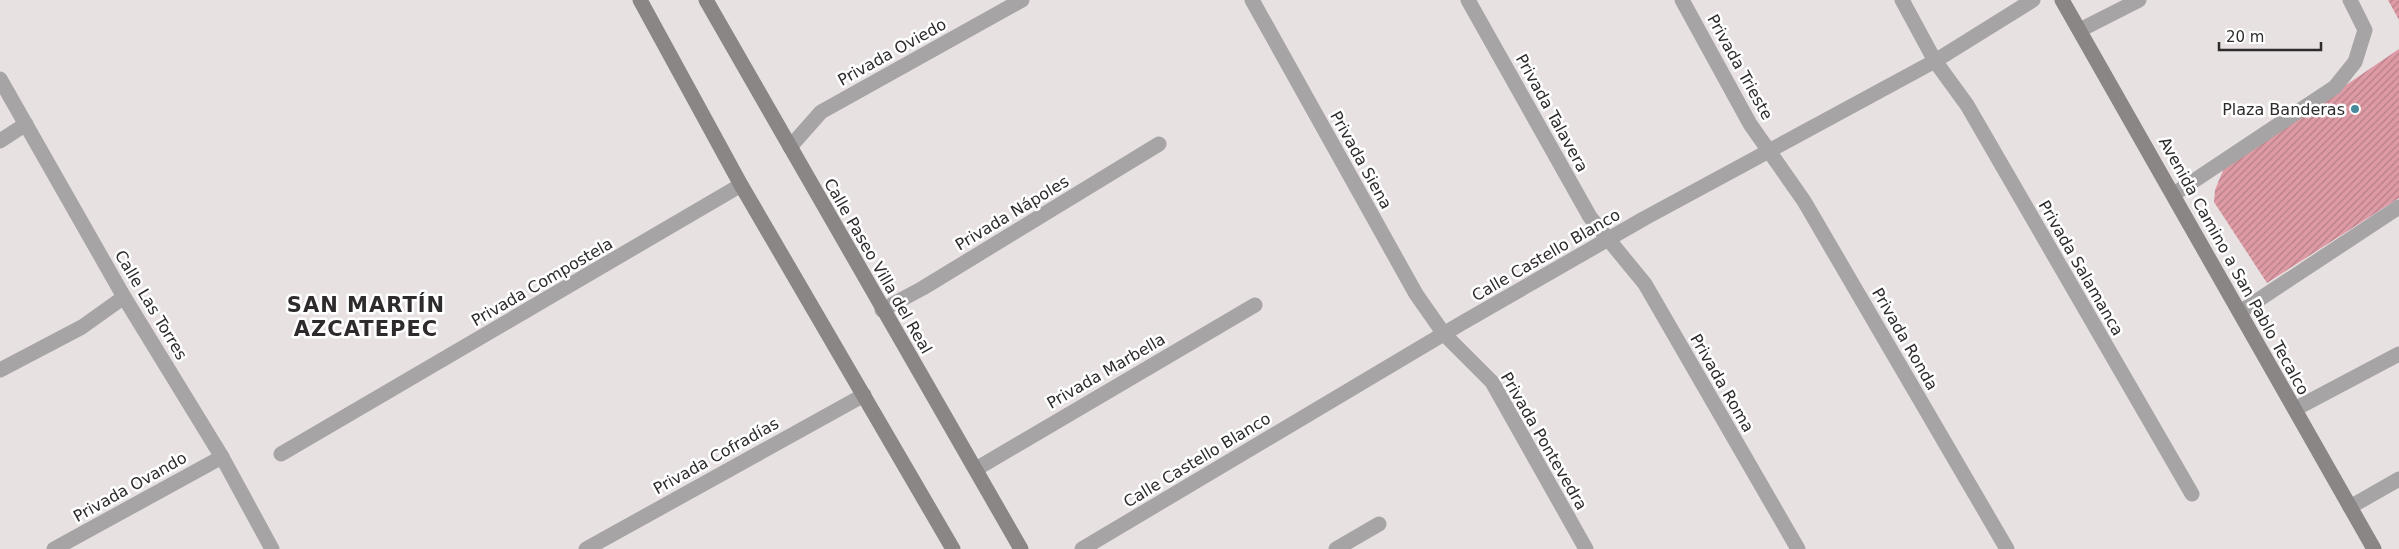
<svg xmlns="http://www.w3.org/2000/svg" width="2399" height="549" viewBox="0 0 2399 549" font-family="'DejaVu Sans',sans-serif">
<style>
.building{fill:url(#building-hatch)}
.lines{fill:none;stroke-linecap:round;stroke-linejoin:round}
.lane{stroke:#a7a4a5;stroke-width:15}
.street{stroke:#a7a4a5;stroke-width:15}
.secondary{stroke:#8a8686;stroke-width:15}
.poi-dot{fill:#48899b;stroke:#fff;stroke-width:2}
.labels{text-anchor:middle;dominant-baseline:central;stroke-width:5;stroke-linejoin:round;paint-order:stroke}
.street-label{font-size:16px;fill:#2e2b2c;stroke:#fff}
.poi-label{font-size:16px;fill:#2e2b2c;stroke:#fff;text-anchor:end}
.district-label{font-size:21px;font-weight:bold;letter-spacing:1px;fill:#2e2b2c;stroke:#fff}
</style>
<defs>
<pattern id="building-hatch" width="6" height="6" patternUnits="userSpaceOnUse" patternTransform="scale(1.25)"><rect width="6" height="6" fill="#de9ba6"/><path d="M-1 1l2-2M0 6l6-6M5 7l2-2" fill="none" stroke="#b47f87"/></pattern>
</defs>
<rect width="100%" height="100%" fill="#e8e1e2"/>
<g class="building">
<path d="M 2388,0 L 2399,0 L 2399,20 Z"/>
<path d="M 2399,49 L 2399,198 L 2267,283 L 2214,202 L 2215,190 L 2224,168 Z"/>
</g>
<g class="lines">
<g class="lane">
<path d="M 2080,30 L 2139,0"/>
<path d="M 2174,194 L 2335,87 L 2355,62 L 2365,30 L 2350,0"/>
<path d="M 2295,409 L 2399,354"/>
<path d="M 2350,507 L 2399,479"/>
</g>
<g class="street">
<path d="M 1252,0 L 1416,294 L 1444,334 L 1492,382 L 1586,549"/>
<path d="M 1468,0 L 1590,217 L 1645,284 L 1798,549"/>
<path d="M 1682,0 L 1750,124 L 1804,201 L 2007,549"/>
<path d="M 1902,0 L 1935,61 L 1967,105 L 2192,494"/>
<path d="M 0,79 L 124,297 L 222,457 L 272,549"/>
<path d="M 0,141 L 26,124"/>
<path d="M 790,147 L 821,112 L 1022,0"/>
<path d="M 882,310 L 923,288 L 1159,144"/>
<path d="M 2240,312 L 2399,207"/>
<path d="M 0,370 L 82,327 L 124,297"/>
<path d="M 281,454 L 741,185"/>
<path d="M 976,469 L 1255,305"/>
<path d="M 54,549 L 222,457"/>
<path d="M 586,549 L 864,395"/>
<path d="M 1082,549 L 1462,323 L 1645,218 L 1935,61 L 2033,0"/>
<path d="M 1336,549 L 1379,524"/>
</g>
<g class="secondary">
<path d="M 640,0 L 741,185 L 953,549"/>
<path d="M 706,0 L 1021,549"/>
<path d="M 2062,0 L 2374,549"/>
</g>
</g>
<circle class="poi-dot" cx="2355" cy="109" r="5"/>
<g class="labels">
<g class="street-label">
<text transform="translate(892 52) rotate(-29)">Privada Oviedo</text>
<text transform="translate(1740 67) rotate(61)">Privada Trieste</text>
<text transform="translate(1552 113) rotate(61)">Privada Talavera</text>
<text transform="translate(1361 160) rotate(61)">Privada Siena</text>
<text transform="translate(1012 213) rotate(-31)">Privada Nápoles</text>
<text transform="translate(1546 255) rotate(-30)">Calle Castello Blanco</text>
<text transform="translate(878 266) rotate(60)">Calle Paseo Villa del Real</text>
<text transform="translate(2234 266) rotate(61)">Avenida Camino a San Pablo Tecalco</text>
<text transform="translate(2081 268) rotate(60)">Privada Salamanca</text>
<text transform="translate(542 282) rotate(-30)">Privada Compostela</text>
<text transform="translate(151 305) rotate(59)">Calle Las Torres</text>
<text transform="translate(1905 339) rotate(60)">Privada Ronda</text>
<text transform="translate(1106 371) rotate(-30)">Privada Marbella</text>
<text transform="translate(1722 383) rotate(60)">Privada Roma</text>
<text transform="translate(1544 441) rotate(60)">Privada Pontevedra</text>
<text transform="translate(716 456) rotate(-29)">Privada Cofradías</text>
<text transform="translate(1197 460) rotate(-31)">Calle Castello Blanco</text>
<text transform="translate(130 487) rotate(-29)">Privada Ovando</text>
</g>
<g class="poi-label">
<text x="2345" y="109">Plaza Banderas</text>
</g>
<g class="district-label">
<text x="366" y="305">SAN MARTÍN<tspan x="366" dy="24">AZCATEPEC</tspan></text>
</g>
</g>
<path d="M2219 42v8h102v-8" fill="none" stroke="#2e2b2c" stroke-width="2.5"/>
<text x="2226" y="42" font-size="15" fill="#2e2b2c" stroke="#ffffff" stroke-width="4" paint-order="stroke">20 m</text>
</svg>
